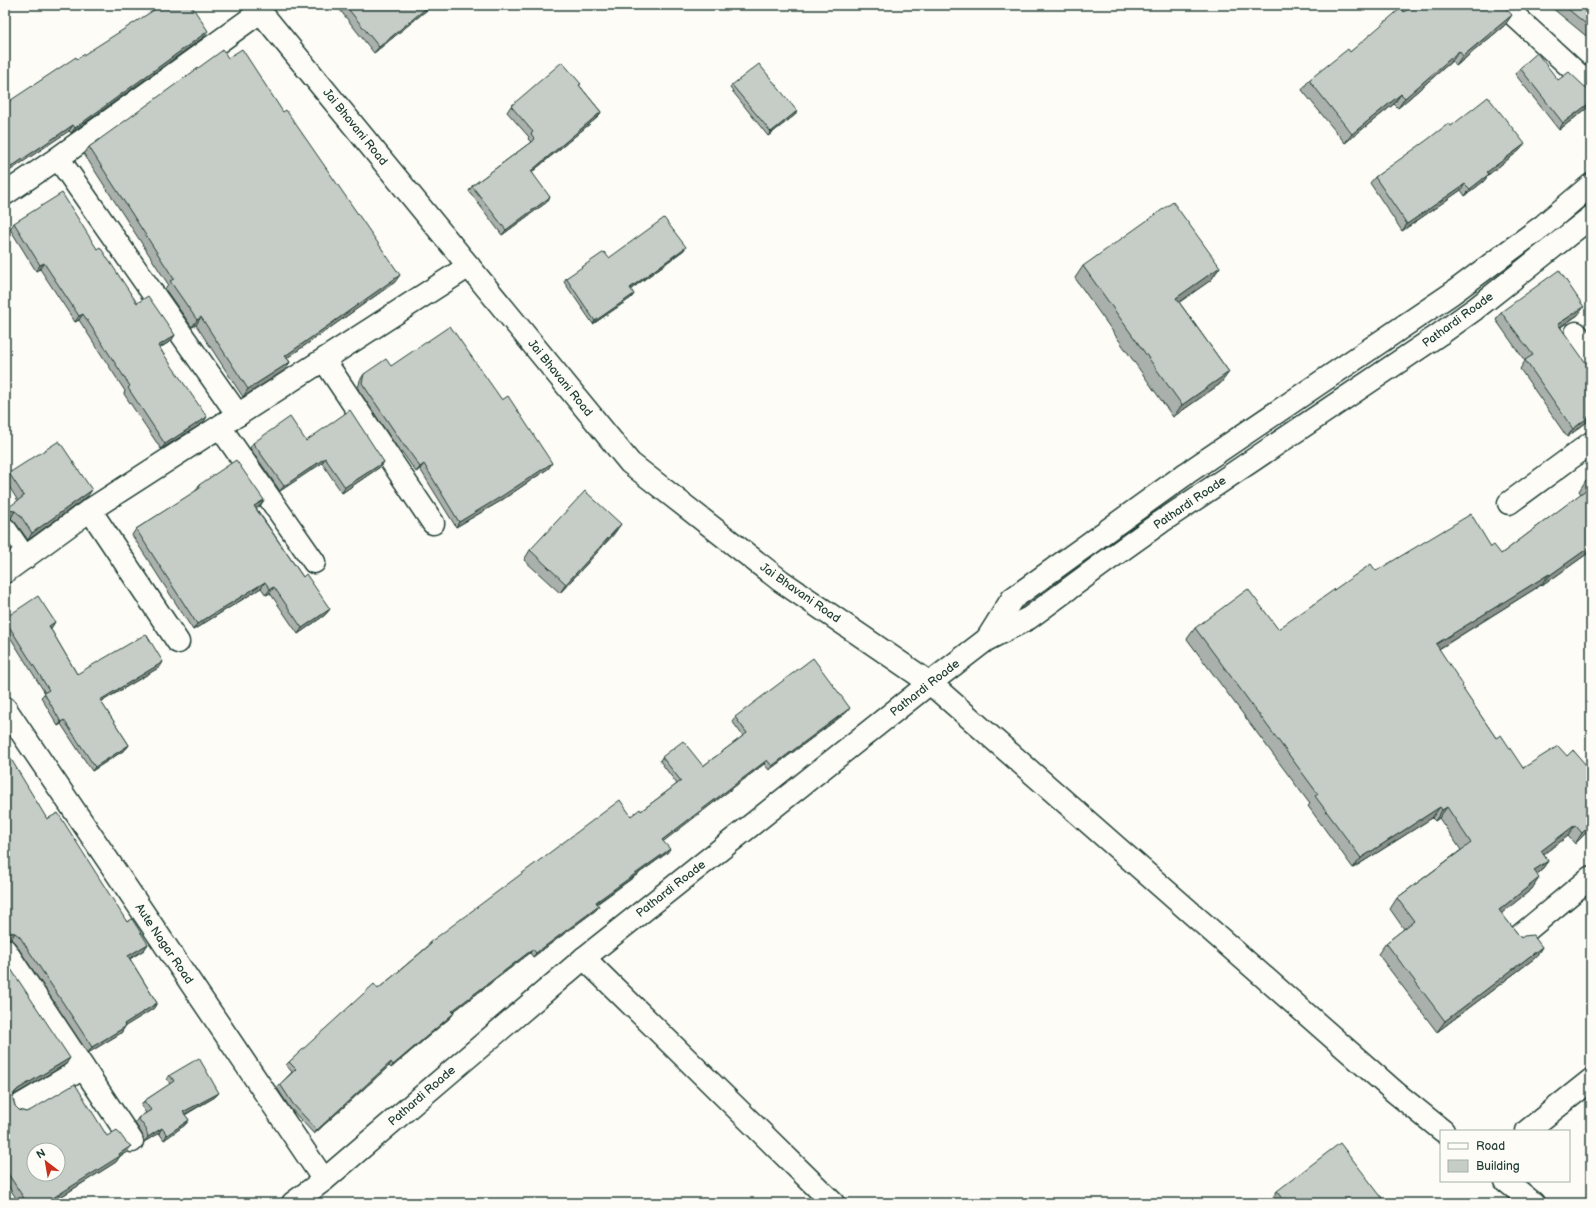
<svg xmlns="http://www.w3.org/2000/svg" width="1596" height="1208" viewBox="0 0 1596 1208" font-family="'Balsamiq Sans',sans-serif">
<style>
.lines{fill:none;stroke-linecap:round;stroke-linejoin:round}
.street-casing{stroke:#1f3d34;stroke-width:25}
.secondary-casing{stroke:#1f3d34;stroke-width:25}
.street{stroke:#fdfcf7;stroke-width:22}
.secondary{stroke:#fdfcf7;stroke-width:22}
.wall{fill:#aab0ab;stroke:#1f3d34}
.shaded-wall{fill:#8b908b;stroke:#1f3d34}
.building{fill:#c6cdc7;stroke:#1f3d34;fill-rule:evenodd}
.labels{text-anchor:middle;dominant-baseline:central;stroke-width:4;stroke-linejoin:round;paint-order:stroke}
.street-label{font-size:12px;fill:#1f3d34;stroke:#fdfcf7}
</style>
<rect width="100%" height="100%" fill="#fdfcf7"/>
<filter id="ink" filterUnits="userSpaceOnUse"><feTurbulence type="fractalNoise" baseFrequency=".025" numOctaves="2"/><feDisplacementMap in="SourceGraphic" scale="8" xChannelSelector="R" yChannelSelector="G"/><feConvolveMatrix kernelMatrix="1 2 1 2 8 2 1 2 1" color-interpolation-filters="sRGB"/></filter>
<g filter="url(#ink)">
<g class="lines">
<defs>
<g id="street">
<path d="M 1503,5 L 1591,86"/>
<path d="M 5,194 L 58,158"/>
<path d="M 1576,333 L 1591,353"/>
<path d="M 324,360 L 433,523"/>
<path d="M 238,415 L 58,158 L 260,12"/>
<path d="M 220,427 L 314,562"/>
<path d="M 1509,503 L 1591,443"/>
<path d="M 90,510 L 178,642"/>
<path d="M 5,529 L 25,558"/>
<path d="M 5,572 L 90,510 L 469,266"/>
<path d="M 5,708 L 324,1180"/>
<path d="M 1521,935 L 1591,877"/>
<path d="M 5,950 L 132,1141"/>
<path d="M 584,958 L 833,1203"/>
<path d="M 21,1105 L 83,1068"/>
<path d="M 1527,1131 L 1591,1080"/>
<path d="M 293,1203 L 324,1180 L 584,958 L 930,683"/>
</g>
<g id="secondary">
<path d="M 255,5 L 630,463 L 781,581 L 930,683 L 1396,1093 L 1443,1131"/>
<path d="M 987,639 L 1012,599 L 1187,473 L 1451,294 L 1544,225 L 1591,185"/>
<path d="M 930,683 L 986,640 L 1029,618 L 1105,562 L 1161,522 L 1440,334 L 1475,309 L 1591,217"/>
<path d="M 1506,1181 L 1533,1203"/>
</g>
</defs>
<use href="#street" class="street-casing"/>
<use href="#secondary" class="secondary-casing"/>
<use href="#street" class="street"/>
<use href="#secondary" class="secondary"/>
</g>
<g class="wall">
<path d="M 336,5 L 433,5 L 374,53 Z"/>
<path d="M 1552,5 L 1591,5 L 1591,40 L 1551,7 Z"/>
<path d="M 1404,12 L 1505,25 L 1456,66 L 1452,61 L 1398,108 L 1394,104 L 1345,143 L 1302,90 L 1309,80 L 1350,52 Z"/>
<path d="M 204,37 L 71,133 L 69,131 L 77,59 Z"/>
<path d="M 228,58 L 395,282 L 287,358 L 290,362 L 285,370 L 243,397 L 196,325 L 192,327 L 165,289 L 168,284 L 84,154 L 89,147 Z"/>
<path d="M 1520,68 L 1558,80 L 1591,102 L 1591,105 L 1559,130 L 1515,74 Z"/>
<path d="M 581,84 L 579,85 L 601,112 L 598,117 L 532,172 L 547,202 L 502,235 L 469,191 L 472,186 L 531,142 L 528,139 L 529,137 L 507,112 L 511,106 Z"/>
<path d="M 732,85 L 797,111 L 795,115 L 768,136 L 730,88 Z"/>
<path d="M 1451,126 L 1520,150 L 1489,174 L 1484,181 L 1465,196 L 1461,190 L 1402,231 L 1370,183 L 1375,177 Z"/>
<path d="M 14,223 L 97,249 L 137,303 L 175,335 L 171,341 L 160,348 L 203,423 L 161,449 L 124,394 L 125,391 L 79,320 L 75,322 L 40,269 L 36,271 L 10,229 Z"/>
<path d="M 684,250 L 630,290 L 634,294 L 631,298 L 593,324 L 564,282 L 566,278 L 609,258 Z"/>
<path d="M 1083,266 L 1220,267 L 1211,280 L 1179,302 L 1229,372 L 1220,384 L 1173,417 L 1075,278 Z"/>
<path d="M 1501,312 L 1578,315 L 1561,327 L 1591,419 L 1567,437 L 1520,369 L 1525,361 L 1496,320 Z"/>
<path d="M 391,366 L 549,468 L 499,502 L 456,527 L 420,469 L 416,472 L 402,452 L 401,453 L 358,389 L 360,380 L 364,374 Z"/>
<path d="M 306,441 L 384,462 L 380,467 L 342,493 L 322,463 L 280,491 L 250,448 L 253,443 Z"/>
<path d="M 9,473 L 87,497 L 28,540 L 15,522 L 11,518 L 18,501 L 5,480 L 5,479 Z"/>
<path d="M 1591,476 L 1591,551 L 1542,586 L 1541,585 L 1439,649 L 1461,687 L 1496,738 L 1523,768 L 1567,756 L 1591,771 L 1591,839 L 1586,833 L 1575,844 L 1568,836 L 1543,854 L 1548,861 L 1540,872 L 1536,874 L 1532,889 L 1501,913 L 1521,938 L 1542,947 L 1535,958 L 1437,1032 L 1378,954 L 1386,943 L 1404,929 L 1390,909 L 1397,898 L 1461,850 L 1439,818 L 1435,821 L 1432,818 L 1353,868 L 1308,806 L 1310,804 L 1187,639 L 1195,628 L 1278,629 L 1376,571 L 1491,547 L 1501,554 L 1581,494 L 1579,491 L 1586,480 Z"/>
<path d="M 199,485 L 264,500 L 260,506 L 256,508 L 303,577 L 330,609 L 325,615 L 298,634 L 270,593 L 266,595 L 261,588 L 193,630 L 132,535 L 136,529 L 195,492 Z"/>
<path d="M 614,534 L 560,593 L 524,560 L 530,550 Z"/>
<path d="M 5,618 L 52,627 L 50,628 L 77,674 L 160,667 L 101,702 L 129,745 L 126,749 L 92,771 L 61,724 L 58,726 L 41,697 L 45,693 L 5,629 Z"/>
<path d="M 847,712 L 769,770 L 764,764 L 663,841 L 667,853 L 597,904 L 599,906 L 596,910 L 533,957 L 530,953 L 453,1012 L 451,1017 L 391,1068 L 389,1066 L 314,1134 L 290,1108 L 277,1088 L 280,1084 L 292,1072 L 286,1065 L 289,1062 L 378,989 L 427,947 L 429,943 L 631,816 L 641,811 L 677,784 L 660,761 L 662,757 L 703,766 L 743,736 L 732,721 L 735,717 Z"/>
<path d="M 47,819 L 127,922 L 148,944 L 144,950 L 130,959 L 157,1003 L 153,1009 L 125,1026 L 121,1033 L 88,1053 L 15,943 L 11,939 Z"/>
<path d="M 5,960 L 66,1064 L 14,1095 L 13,1099 L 15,1106 L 19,1110 L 107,1136 L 127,1152 L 120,1156 L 116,1162 L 51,1203 L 19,1203 L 5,1181 Z"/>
<path d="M 170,1075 L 219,1093 L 215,1097 L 185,1115 L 189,1120 L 185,1125 L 164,1140 L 159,1133 L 144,1142 L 142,1134 L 135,1123 L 138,1118 L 146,1113 L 141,1106 L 144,1101 L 170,1084 L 167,1079 Z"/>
<path d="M 1277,1191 L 1386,1203 L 1272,1203 L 1271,1200 Z"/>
</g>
<g class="shaded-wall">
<path d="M 430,5 L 433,5 L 374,53 L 379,47 Z"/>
<path d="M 1512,15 L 1505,25 L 1456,66 L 1463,56 Z"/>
<path d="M 208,31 L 204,37 L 71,133 L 75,128 Z"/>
<path d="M 1459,51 L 1452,61 L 1398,108 L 1405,98 Z"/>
<path d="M 1401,94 L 1394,104 L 1345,143 L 1352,134 Z"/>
<path d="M 1591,102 L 1590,106 L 1559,130 L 1563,123 Z"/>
<path d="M 797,111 L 795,115 L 768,136 L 771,132 Z"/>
<path d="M 601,112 L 598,117 L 527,176 L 531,171 Z"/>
<path d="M 73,125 L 69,131 L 5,174 L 5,171 Z"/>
<path d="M 1525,144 L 1520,150 L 1483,179 L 1487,172 Z"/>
<path d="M 1489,174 L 1484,181 L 1465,196 L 1470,189 Z"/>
<path d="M 1465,184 L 1461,190 L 1402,231 L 1407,224 Z"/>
<path d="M 550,197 L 547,202 L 502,235 L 506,230 Z"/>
<path d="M 686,247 L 684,250 L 627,292 L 630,288 Z"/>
<path d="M 44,263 L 40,269 L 36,271 L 40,265 Z"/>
<path d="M 1220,267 L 1211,280 L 1167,311 L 1176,298 Z"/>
<path d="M 400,275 L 395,282 L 280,363 L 285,356 Z"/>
<path d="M 634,294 L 631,298 L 593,324 L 595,321 Z"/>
<path d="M 1584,307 L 1578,315 L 1552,332 L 1558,324 Z"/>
<path d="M 83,314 L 79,320 L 75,322 L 79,316 Z"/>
<path d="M 201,317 L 196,325 L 192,327 L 197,320 Z"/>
<path d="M 175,335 L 171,341 L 154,351 L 158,346 Z"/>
<path d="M 290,362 L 285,370 L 243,397 L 248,389 Z"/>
<path d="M 1229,372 L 1220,384 L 1173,417 L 1182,405 Z"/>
<path d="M 1591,415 L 1591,419 L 1567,437 L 1573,429 Z"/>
<path d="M 207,417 L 203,423 L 161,449 L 165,444 Z"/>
<path d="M 325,458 L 322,463 L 280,491 L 284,486 Z"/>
<path d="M 384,462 L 380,467 L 342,493 L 345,487 Z"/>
<path d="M 552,463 L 549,468 L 499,502 L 456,527 L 459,522 Z"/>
<path d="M 424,464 L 420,469 L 416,472 L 420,467 Z"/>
<path d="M 92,490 L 87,497 L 28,540 L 32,533 Z"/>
<path d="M 264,500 L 260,506 L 250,512 L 254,506 Z"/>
<path d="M 8,510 L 15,511 L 11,518 L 5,517 L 5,511 Z"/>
<path d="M 621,524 L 614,534 L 560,593 L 566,584 Z"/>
<path d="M 1591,546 L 1591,551 L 1542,586 L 1550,575 Z"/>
<path d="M 12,548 L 8,555 L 5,557 L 5,553 Z"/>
<path d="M 1549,574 L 1541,585 L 1429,655 L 1436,644 Z"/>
<path d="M 265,582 L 261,588 L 193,630 L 197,624 Z"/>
<path d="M 274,587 L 270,593 L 266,595 L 270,589 Z"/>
<path d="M 330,609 L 325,615 L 298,634 L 302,628 Z"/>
<path d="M 55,622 L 52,627 L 46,631 L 49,626 Z"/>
<path d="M 163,662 L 160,667 L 97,704 L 100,700 Z"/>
<path d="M 850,708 L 847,712 L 769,770 L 772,766 Z"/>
<path d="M 64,720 L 61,724 L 58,726 L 61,722 Z"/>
<path d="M 129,745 L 126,749 L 92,771 L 95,767 Z"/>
<path d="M 767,760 L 764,764 L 660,844 L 662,840 Z"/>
<path d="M 1440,807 L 1432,818 L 1353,868 L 1361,858 Z"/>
<path d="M 1447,807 L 1439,818 L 1435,821 L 1442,810 Z"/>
<path d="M 1591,824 L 1591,825 L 1586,833 L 1575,844 L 1582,833 Z"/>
<path d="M 1575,825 L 1568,836 L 1533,862 L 1541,851 Z"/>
<path d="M 670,849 L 667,853 L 593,906 L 596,902 Z"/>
<path d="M 1548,861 L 1540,872 L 1526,881 L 1534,870 Z"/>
<path d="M 1539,878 L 1532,889 L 1492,921 L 1499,910 Z"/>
<path d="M 599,906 L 596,910 L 533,957 L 536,953 Z"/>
<path d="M 9,932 L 15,933 L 11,939 L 5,938 L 5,933 Z"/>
<path d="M 148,944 L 144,950 L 124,962 L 128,956 Z"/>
<path d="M 1542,947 L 1535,958 L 1437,1032 L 1445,1021 Z"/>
<path d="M 533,949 L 530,953 L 449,1015 L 452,1011 Z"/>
<path d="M 157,1003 L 153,1009 L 119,1030 L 124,1024 Z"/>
<path d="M 454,1013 L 451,1017 L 391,1068 L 393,1065 Z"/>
<path d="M 125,1027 L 121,1033 L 88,1053 L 92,1047 Z"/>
<path d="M 70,1058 L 66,1064 L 14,1095 L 10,1099 L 18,1089 Z"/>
<path d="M 391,1062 L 389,1066 L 314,1134 L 317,1130 Z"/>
<path d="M 219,1093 L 215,1097 L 180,1117 L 183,1112 Z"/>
<path d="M 189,1120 L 185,1125 L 164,1140 L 167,1135 Z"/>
<path d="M 162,1128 L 159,1133 L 144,1142 L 148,1137 Z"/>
<path d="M 131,1146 L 127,1152 L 120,1156 L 116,1162 L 51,1203 L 45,1203 L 119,1154 Z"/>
</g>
<g class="building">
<path d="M 162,5 L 191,5 L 208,31 L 75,128 L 73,125 L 5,171 L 5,104 L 76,57 L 77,59 Z"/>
<path d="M 345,5 L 430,5 L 379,47 Z"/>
<path d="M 1413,5 L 1503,5 L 1512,15 L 1463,56 L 1459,51 L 1405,98 L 1401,94 L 1352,134 L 1309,80 L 1348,49 L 1350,52 L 1401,8 L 1404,12 Z"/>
<path d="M 1563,5 L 1591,5 L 1591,28 Z"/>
<path d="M 242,49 L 283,112 L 286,110 L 400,275 L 285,356 L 290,362 L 248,389 L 201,317 L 197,320 L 170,281 L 174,279 L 89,147 L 223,50 L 228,58 Z"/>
<path d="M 1537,53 L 1558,80 L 1569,72 L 1586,88 L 1591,94 L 1591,102 L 1563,123 L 1520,68 Z"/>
<path d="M 562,62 L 581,84 L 579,85 L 601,112 L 531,171 L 550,197 L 506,230 L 472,186 L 535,139 L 531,134 L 533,132 L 511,106 Z"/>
<path d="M 759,64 L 797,111 L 771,132 L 732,85 Z"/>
<path d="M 1488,97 L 1525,144 L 1487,172 L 1489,174 L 1470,189 L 1465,184 L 1407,224 L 1375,177 L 1427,140 L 1449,123 L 1451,126 Z"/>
<path d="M 62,193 L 97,249 L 100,247 L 137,303 L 148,296 L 175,335 L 158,346 L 207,417 L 165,444 L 128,388 L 130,386 L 83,314 L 79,316 L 44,263 L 40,265 L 14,223 Z"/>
<path d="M 1173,202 L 1220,267 L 1176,298 L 1229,372 L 1182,405 L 1083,266 Z"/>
<path d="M 664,218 L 686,247 L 630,288 L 634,294 L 595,321 L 566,278 L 604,252 L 609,258 Z"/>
<path d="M 1559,270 L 1584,307 L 1558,324 L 1591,370 L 1591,415 L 1573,429 L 1525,360 L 1533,355 L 1501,312 Z"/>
<path d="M 450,326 L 502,400 L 508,396 L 552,463 L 502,496 L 459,522 L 424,464 L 420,467 L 406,447 L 405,447 L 362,383 L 364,374 L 386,359 L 391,366 Z"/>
<path d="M 350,410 L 384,462 L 345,487 L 325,458 L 284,486 L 253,443 L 290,417 L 306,441 Z"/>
<path d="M 59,441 L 92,490 L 32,533 L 20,515 L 15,511 L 8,510 L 5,511 L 5,510 L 24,496 L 9,473 Z"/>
<path d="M 236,460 L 264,500 L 254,506 L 303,577 L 306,574 L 330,609 L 302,628 L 274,587 L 270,589 L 265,582 L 197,624 L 136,529 L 200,488 L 199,485 Z"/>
<path d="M 1591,476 L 1591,546 L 1550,575 L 1549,574 L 1436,644 L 1463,685 L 1461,686 L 1496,738 L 1501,735 L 1523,768 L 1558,746 L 1567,756 L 1573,750 L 1591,771 L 1591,824 L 1582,833 L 1575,825 L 1541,851 L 1548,861 L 1534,870 L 1539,878 L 1499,910 L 1521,938 L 1524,936 L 1533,935 L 1542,947 L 1445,1021 L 1386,943 L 1414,921 L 1397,898 L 1471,843 L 1447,807 L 1442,810 L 1440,807 L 1361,858 L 1315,796 L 1318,794 L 1195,628 L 1248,589 L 1278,629 L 1371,564 L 1376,571 L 1471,514 L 1491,547 L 1494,545 L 1501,554 L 1591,486 L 1586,480 Z"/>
<path d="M 585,491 L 621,524 L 566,584 L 530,550 Z"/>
<path d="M 5,538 L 12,548 L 5,553 Z"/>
<path d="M 38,596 L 55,622 L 49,626 L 77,674 L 146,634 L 163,662 L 100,700 L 129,745 L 95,767 L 64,720 L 61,722 L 44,693 L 49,690 L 5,620 L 5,618 Z"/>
<path d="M 813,658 L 850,708 L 772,766 L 767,760 L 662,840 L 670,849 L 596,902 L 599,906 L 536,953 L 533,949 L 452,1011 L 454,1013 L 393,1065 L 391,1062 L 317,1130 L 293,1104 L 280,1084 L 296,1069 L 289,1062 L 374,984 L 378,989 L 431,944 L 429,943 L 620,800 L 631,816 L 640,809 L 641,811 L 681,781 L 662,757 L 683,741 L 703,766 L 747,733 L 735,717 Z"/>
<path d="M 11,759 L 47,819 L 58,813 L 127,922 L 132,919 L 148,944 L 128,956 L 157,1003 L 124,1024 L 125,1027 L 92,1047 L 20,937 L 15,933 L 9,932 L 5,933 L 5,763 Z"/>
<path d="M 5,960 L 70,1058 L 18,1089 L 14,1093 L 13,1099 L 15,1106 L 19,1110 L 26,1112 L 31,1110 L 75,1084 L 107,1136 L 117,1130 L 126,1142 L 131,1146 L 119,1154 L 120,1156 L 45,1203 L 27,1203 L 5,1169 ZM 34,1150 L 58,1150 L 58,1174 L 34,1174 Z"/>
<path d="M 199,1058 L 219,1093 L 183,1112 L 189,1120 L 167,1135 L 162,1128 L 148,1137 L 146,1129 L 138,1118 L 151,1110 L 144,1101 L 174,1081 L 170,1075 Z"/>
<path d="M 1340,1143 L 1386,1203 L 1287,1203 L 1277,1191 Z"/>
</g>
</g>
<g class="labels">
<g class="street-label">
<text transform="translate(355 127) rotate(51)">Jai Bhavani Road</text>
<text transform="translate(1458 320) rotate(-36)">Pathardi Roade</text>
<text transform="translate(560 378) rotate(51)">Jai Bhavani Road</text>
<text transform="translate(1190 503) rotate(-34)">Pathardi Roade</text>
<text transform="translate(800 593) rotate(35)">Jai Bhavani Road</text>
<text transform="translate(925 688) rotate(-38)">Pathardi Roade</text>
<text transform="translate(671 889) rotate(-38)">Pathardi Roade</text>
<text transform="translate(164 944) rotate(56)">Aute Nagar Road</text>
<text transform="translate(422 1096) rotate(-41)">Pathardi Roade</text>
</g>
</g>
<rect width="1596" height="1208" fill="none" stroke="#fdfcf7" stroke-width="20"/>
<rect x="10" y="10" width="1576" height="1188" fill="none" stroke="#1f3d34" stroke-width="1.5" filter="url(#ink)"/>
<rect x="1440" y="1130" width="130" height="52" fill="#fdfcf7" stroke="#a4b0a9"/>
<rect x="1448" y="1143" width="20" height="6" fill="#fdfcf7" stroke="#a4b0a9"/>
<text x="1476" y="1150" font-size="12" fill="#1f3d34">Road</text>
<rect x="1448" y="1160" width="20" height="12" fill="#c6cdc7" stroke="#a4b0a9"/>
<text x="1476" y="1170" font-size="12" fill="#1f3d34">Building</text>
<g transform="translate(46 1162) rotate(329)"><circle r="19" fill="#fdfcf7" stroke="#a4b0a9"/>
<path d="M0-3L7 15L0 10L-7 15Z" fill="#c8321e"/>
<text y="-6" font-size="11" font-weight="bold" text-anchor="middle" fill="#1f3d34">N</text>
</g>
</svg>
